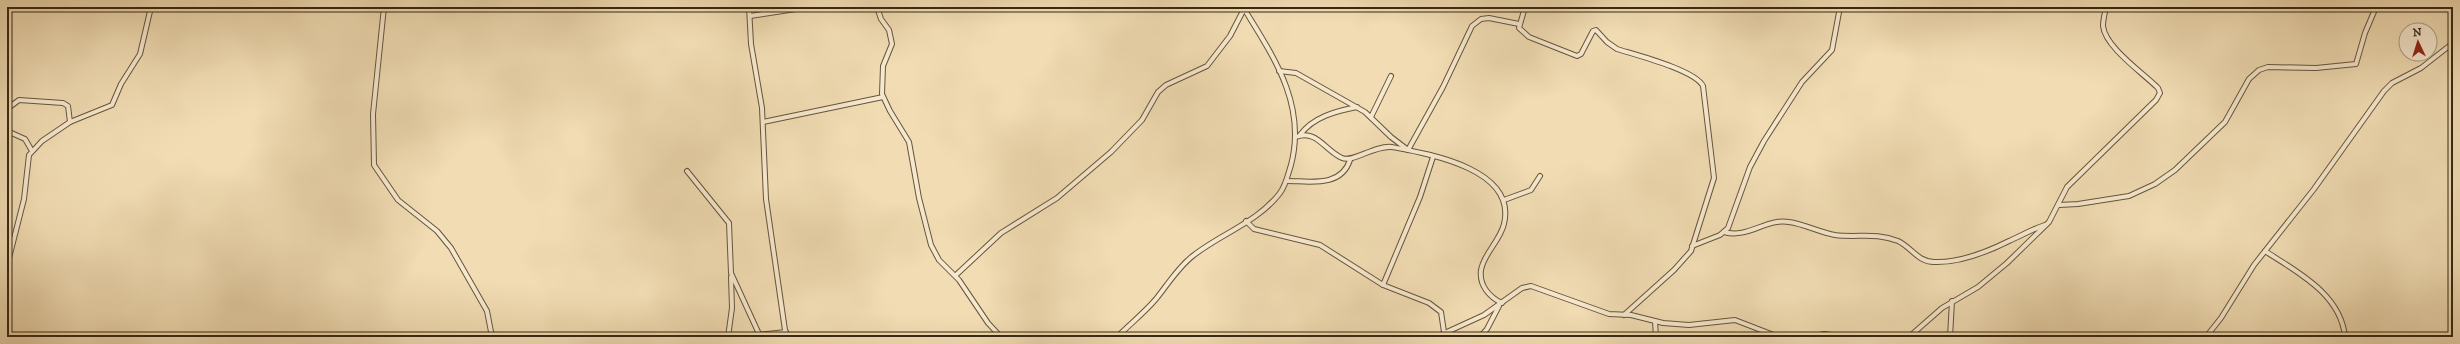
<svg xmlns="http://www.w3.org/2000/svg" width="2460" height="344" viewBox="0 0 2460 344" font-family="'IM FELL DW Pica',serif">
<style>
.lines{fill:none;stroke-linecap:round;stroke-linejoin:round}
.street-casing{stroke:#66553b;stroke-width:6}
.street{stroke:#f6e8ce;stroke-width:4}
</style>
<rect width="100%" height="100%" fill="#f1dcb3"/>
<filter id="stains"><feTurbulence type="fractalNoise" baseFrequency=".005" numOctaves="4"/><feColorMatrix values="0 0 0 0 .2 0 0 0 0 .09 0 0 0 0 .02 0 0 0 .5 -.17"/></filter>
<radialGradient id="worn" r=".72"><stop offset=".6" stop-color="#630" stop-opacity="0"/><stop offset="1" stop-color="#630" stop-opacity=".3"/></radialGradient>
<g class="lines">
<defs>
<g id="street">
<path d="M 384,7 L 373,114 L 374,165 L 398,200 L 437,231 L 451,248 L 487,311 L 492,337"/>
<path d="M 749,7 L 751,44 L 762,108 L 766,199 L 786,337"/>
<path d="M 877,7 L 881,19 L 889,30 L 892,44 L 883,66 L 882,94 L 890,111 L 909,142 L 919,198 L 931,245 L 939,260 L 959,280 L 988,323 L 1001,337"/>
<path d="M 1525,7 L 1519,28 L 1529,37 L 1577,56 L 1581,54 L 1593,31 L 1596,30 L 1607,42 L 1617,49 C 1636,55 1695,70 1703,86 L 1714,178 L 1691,251 L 1674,270 L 1624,315"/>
<path d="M 750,16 L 809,7"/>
<path d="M 1279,71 L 1296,73 L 1365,112 L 1391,137 L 1408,150 L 1443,87 L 1472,26 L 1481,19 L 1489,18 L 1519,24"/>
<path d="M 7,109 L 19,100 L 63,103 L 68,106 L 70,122"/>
<path d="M 1371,117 L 1391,76"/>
<path d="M 763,122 L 883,97"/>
<path d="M 7,131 L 25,139 L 32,151"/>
<path d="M 1300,135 C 1313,117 1336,111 1357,107"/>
<path d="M 1296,137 C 1317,129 1325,151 1342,158 C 1353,163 1374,145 1392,147 C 1430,154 1517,169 1504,224 C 1500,241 1484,253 1481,270 C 1479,285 1489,297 1502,303"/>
<path d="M 687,171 L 729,223 L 731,273 L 759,334"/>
<path d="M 1287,181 C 1309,181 1341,188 1350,160"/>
<path d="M 1504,200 L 1531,190 L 1540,176"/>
<path d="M 2059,205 L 2078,204 L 2129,196 L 2155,184 L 2175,170 L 2225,122 L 2249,79 L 2259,70 L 2268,67 L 2316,68 L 2356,64 L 2365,33 L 2376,7"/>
<path d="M 1246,221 L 1254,229 L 1320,245 L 1383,285 L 1429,303 L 1441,312 L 1444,332"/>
<path d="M 1724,232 C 1748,239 1766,218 1789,222 C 1804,224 1819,232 1835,235 C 1858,238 1875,232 1898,241 C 1911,247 1918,262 1934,262 C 1958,263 1987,252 2009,241 C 2021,236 2032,229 2045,225"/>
<path d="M 1692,246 L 1720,235 L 1728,228 L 1750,167 L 1764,141 L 1802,82 L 1832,50 L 1840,7"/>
<path d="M 2265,251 C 2297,272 2341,294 2345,337"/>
<path d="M 7,266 L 24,199 L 29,155 L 42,141 L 70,122 L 112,105 L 121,84 L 140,54 L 151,7"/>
<path d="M 956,275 L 1001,233 L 1057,198 L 1111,152 L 1142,120 L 1158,92 L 1166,85 L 1207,66 L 1230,36 L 1244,9"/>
<path d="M 1383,285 L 1420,197 L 1433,157"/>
<path d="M 1655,321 L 1656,337"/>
<path d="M 7,325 L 11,337"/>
<path d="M 728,337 L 732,308 L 731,277"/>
<path d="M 736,337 L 786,332"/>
<path d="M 1117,337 C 1130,324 1144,313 1156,299 C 1168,284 1179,266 1194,255 C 1221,234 1259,221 1280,193 C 1286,185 1288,174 1291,165 C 1307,104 1273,56 1243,7"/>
<path d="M 1436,337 L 1484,315 L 1522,288 L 1531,286 L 1609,314 L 1631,315 L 1663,323 L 1689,325 L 1735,320 L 1779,337"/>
<path d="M 1480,337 L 1487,329 L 1499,306"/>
<path d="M 1808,337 L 1824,334 L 1848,337"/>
<path d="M 1909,337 L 1942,308 L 1978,287 L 2007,263 L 2049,222 L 2067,187 L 2156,100 L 2160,93 L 2158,88 C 2143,73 2105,47 2103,26 C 2103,19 2105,13 2106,7"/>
<path d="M 1950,337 L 1952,301"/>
<path d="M 2206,337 L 2221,318 L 2254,265 L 2314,189 L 2384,91 L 2392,83 L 2421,68 L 2453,43"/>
</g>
</defs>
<use href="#street" class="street-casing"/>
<use href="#street" class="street"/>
</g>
<rect width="2460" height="344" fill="none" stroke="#f1dcb3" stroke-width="24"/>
<rect x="8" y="8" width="2444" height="328" fill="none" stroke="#372813" stroke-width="2"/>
<rect x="12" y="12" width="2436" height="320" fill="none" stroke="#372813"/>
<g transform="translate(2418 42) rotate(356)"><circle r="19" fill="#f6e8ce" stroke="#aa9b83"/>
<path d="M0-3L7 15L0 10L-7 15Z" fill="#8f2418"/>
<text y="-6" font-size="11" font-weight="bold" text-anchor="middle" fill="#372813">N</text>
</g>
<rect width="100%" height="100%" filter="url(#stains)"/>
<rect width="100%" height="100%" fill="url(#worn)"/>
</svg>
